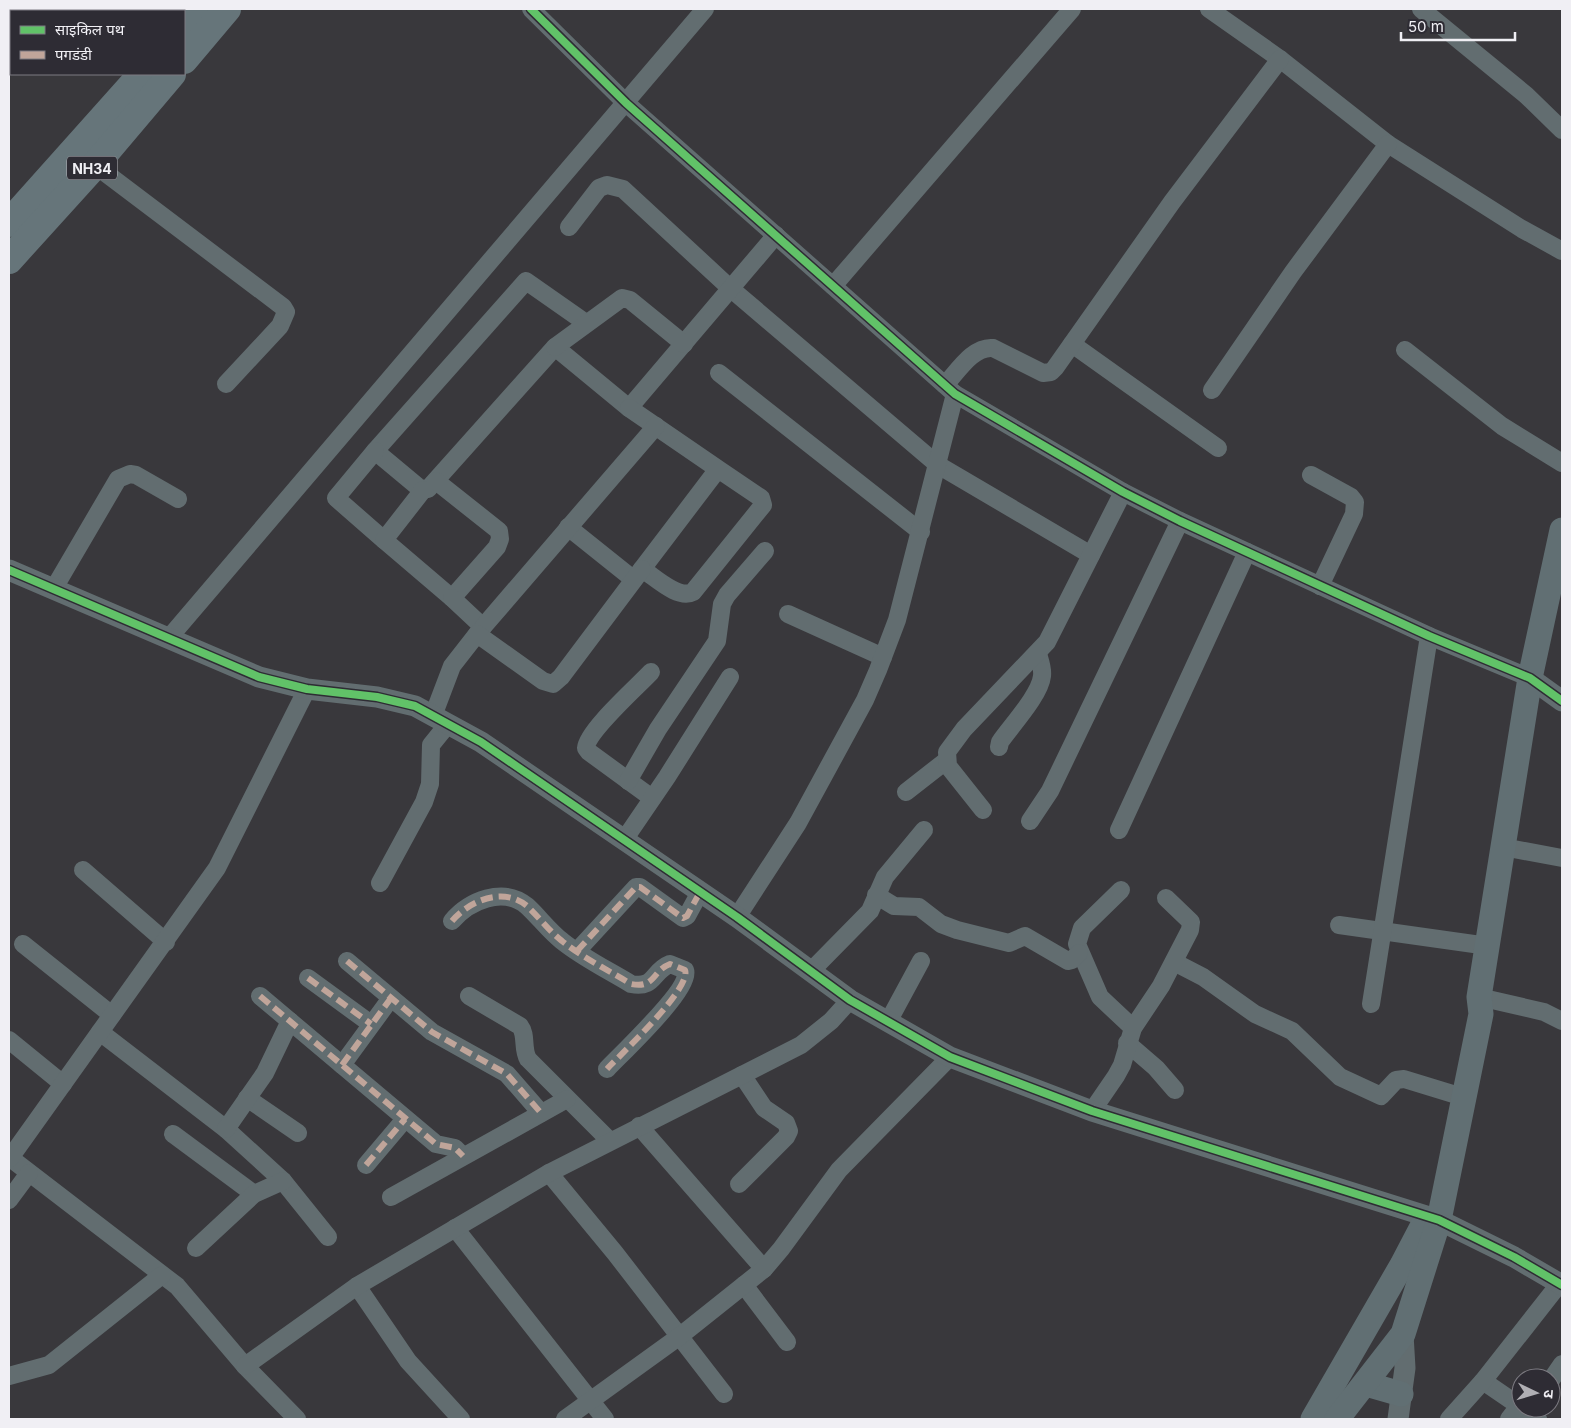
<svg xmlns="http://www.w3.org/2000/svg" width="1571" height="1428" viewBox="0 0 1571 1428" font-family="Inter,'Noto Sans Devanagari',sans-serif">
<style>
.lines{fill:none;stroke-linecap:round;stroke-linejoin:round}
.minor{stroke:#626d70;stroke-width:18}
.tertiary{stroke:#626d70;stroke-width:21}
.secondary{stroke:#616f73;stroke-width:25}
.trunk{stroke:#66757a;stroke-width:28}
.quiet{stroke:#c0a59a;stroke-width:6;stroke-dasharray:12 6;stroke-linecap:butt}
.cycleway-casing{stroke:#2e2c34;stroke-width:11}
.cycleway{stroke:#61c268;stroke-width:8}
.labels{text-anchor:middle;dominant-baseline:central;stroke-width:4;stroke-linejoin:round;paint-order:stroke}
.shield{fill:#2e2c34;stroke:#b6b4ba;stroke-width:1}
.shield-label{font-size:14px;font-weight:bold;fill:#f0eff4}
</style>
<rect width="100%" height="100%" fill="#39383c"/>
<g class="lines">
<g class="minor">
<path d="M 531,9 L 626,103 L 955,394 L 1123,492 L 1180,521 L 1429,636 L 1530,678"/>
<path d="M 1209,9 L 1280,59 L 1388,144 L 1522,229 L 1562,251"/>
<path d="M 1421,9 L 1526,95 L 1562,130"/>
<path d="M 95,165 L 283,307 L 286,312 L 280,326 L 226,384"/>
<path d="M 569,227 L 599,188 L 607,185 L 623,189 L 730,288 L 938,465 L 1091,555"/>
<path d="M 833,286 L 1072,9"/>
<path d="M 586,323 L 526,281 L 375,451 L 417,486 L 423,490 L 428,489 L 555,347 L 629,408 L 776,235"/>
<path d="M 1072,344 L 1218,448"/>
<path d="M 555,347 L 622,298 L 630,300 L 684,344"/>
<path d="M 1405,350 L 1502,426 L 1562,463"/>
<path d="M 719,373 L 921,532"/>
<path d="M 945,385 C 958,371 973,346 993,348 L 1043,373 L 1051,372 L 1055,368 L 1172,202 L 1280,59"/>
<path d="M 1212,390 L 1293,272 L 1388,144"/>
<path d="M 629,408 L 718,469 L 642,569 C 655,577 678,600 693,592 L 763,505 L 761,498 L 718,469"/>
<path d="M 375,451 L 336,498 L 384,540"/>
<path d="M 1311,475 L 1351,497 L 1355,502 L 1354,514 L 1320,586"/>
<path d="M 423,490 L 384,540 L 452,598 L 497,547 L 500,539 L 499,531 L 436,481"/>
<path d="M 568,527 L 633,579"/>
<path d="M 53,590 L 118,479 L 130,474 L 136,475 L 178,499"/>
<path d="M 452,598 L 483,627 L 477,634"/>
<path d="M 788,614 L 883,657"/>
<path d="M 483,627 L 656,426"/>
<path d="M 168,639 L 705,9"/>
<path d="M 651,672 C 637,687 587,731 586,748 L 589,752 L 652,798"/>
<path d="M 433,716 L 452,666 L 477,634 L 543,681 L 553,684 L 561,677 L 642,569"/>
<path d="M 999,747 L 1000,742 C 1011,726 1040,695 1042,676 C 1043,668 1040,661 1038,654"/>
<path d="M 628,781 L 658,729 L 717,641 L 722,604 L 727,595 L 765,551"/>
<path d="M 906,792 L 947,760"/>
<path d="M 983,810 L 948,766 L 947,752 L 964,729 L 1047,642 L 1123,492"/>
<path d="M 1030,821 L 1050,791 L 1180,521"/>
<path d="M 1119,830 L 1247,552"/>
<path d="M 624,840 L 667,777 L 730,677"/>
<path d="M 1503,847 L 1562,858"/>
<path d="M 83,870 L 166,942"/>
<path d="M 380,883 L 424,802 L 430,784 L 431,745 L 448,724"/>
<path d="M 1121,890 L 1082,928 L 1077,944 L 1100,997 L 1133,1028"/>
<path d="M 876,895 L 894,906 L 919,907 L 941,924 L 957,930 L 1009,943 L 1025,936 L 1068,961 L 1072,960 L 1079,953"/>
<path d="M 737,917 L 798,823 L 865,700 L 878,670 L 897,620 L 955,394"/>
<path d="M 452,921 C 469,901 503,886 527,906 C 539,917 549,931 562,941 C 583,958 608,970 631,984 C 655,989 652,971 670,964 L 685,970 C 692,988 621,1054 607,1069"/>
<path d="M 1339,925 L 1488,946"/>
<path d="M 23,944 L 112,1015"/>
<path d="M 577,951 L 636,887 L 640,887 L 683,918 L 687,916 L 700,892"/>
<path d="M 347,961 L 432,1032 L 507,1074 L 541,1113"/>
<path d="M 1174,962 L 1203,977 L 1255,1014 L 1292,1031 L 1340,1077 L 1381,1096 L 1396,1080 L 1404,1079 L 1453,1094"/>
<path d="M 811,971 L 870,911 L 885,877 L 924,830"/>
<path d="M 308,978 L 371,1024"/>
<path d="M 260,996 L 436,1144 L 455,1148 L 463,1156"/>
<path d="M 469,996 L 520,1026 C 527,1035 522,1049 528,1059 L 610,1141"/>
<path d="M 1479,997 L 1544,1012 L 1562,1021"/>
<path d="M 1371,1004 L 1429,636"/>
<path d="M 888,1022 L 921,961"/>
<path d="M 100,1032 L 226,1129 L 283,1181 L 328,1237"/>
<path d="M 9,1040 L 63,1084"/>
<path d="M 1127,1043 L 1156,1068 L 1175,1090"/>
<path d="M 342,1065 L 391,998"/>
<path d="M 247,1098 L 298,1133"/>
<path d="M 1092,1111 L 1116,1076 L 1122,1065 L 1133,1028 L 1161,986 L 1190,930 L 1191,922 L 1166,898"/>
<path d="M 639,1126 L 764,1269"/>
<path d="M 226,1129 L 265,1073 L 290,1021"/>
<path d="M 173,1134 L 254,1194"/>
<path d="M 9,1157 L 177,1286 L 245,1366 L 297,1419"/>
<path d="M 10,1158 L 217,868 L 307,689"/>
<path d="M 366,1165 L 405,1119"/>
<path d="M 549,1173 L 615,1253 L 724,1394"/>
<path d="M 739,1184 L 786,1137 L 789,1131 L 786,1123 L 764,1108 L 742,1075"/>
<path d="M 391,1197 L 567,1099"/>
<path d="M 9,1200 L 29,1173"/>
<path d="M 455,1228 L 605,1419"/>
<path d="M 196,1248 L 254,1194 L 283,1181"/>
<path d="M 744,1285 L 787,1342"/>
<path d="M 357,1286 L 408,1361 L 461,1419"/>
<path d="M 245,1366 L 357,1286 L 549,1173 L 801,1045 L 831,1021 L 850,1000"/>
<path d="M 9,1376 L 49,1365 L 162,1275"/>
<path d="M 1551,1380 L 1562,1364"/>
<path d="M 1483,1381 L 1521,1407"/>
<path d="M 1522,1408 L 1538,1419"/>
<path d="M 565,1419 L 680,1336 L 764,1269 L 781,1249 L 839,1170 L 950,1057"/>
<path d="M 1449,1419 L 1483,1381 L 1560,1283"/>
<path d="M 1509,1419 L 1519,1406"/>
</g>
<g class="tertiary">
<path d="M 9,570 L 259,677 L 307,689 L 377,697 L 415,706 L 481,742 L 737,917 L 850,1000 L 950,1057 L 1092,1111 L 1439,1220 L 1514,1257 L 1562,1285"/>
<path d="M 1530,678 L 1562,701"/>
<path d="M 1398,1419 L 1405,1368 L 1403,1334"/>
</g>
<g class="secondary">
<path d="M 1366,1384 L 1401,1394"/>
<path d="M 1313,1419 L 1402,1265 L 1425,1221"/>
<path d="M 1337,1419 L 1403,1334 L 1439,1220 L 1481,1014 L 1479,997 L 1530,678 L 1562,530"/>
</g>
<g class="trunk">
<path d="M 184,26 L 198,9"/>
<path d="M 184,60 L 227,9"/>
<path d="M 9,223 L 142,74"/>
<path d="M 9,260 L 95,165 L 172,74"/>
</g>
<g class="quiet">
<path d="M 452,921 C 469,901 503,886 527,906 C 539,917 549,931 562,941 C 583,958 608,970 631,984 C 655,989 652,971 670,964 L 685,970 C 692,988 621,1054 607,1069"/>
<path d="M 577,951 L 636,887 L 640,887 L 683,918 L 687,916 L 700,892"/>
<path d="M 347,961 L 432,1032 L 507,1074 L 541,1113"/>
<path d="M 308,978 L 371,1024"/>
<path d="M 260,996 L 436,1144 L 455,1148 L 463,1156"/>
<path d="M 342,1065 L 391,998"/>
<path d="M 366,1165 L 405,1119"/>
</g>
<defs>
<g id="cycleway">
<path d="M 531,9 L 626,103 L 955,394 L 1123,492 L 1180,521 L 1429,636 L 1530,678 L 1562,701"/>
<path d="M 9,570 L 259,677 L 307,689 L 377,697 L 415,706 L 481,742 L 737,917 L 850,1000 L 950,1057 L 1092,1111 L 1439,1220 L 1514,1257 L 1562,1285"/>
</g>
</defs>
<use href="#cycleway" class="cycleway-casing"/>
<use href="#cycleway" class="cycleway"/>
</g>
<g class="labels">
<rect class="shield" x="67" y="156.5" width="50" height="23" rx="4"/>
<g class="shield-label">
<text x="92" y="168">NH34</text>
</g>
</g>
<rect width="1571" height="1428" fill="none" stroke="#f0eff4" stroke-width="20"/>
<rect x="10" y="10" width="175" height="65" fill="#2e2c34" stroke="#7c7a81"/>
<rect x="20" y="26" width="25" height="8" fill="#61c268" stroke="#7c7a81"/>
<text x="55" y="35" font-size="15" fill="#f0eff4">साइकिल पथ</text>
<rect x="20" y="51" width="25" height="8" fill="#c0a59a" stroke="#7c7a81"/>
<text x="55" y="60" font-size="15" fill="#f0eff4">पगडंडी</text>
<g transform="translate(1536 1393) rotate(95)"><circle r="24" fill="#2e2c34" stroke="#7c7a81"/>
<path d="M0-4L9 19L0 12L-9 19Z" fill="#b0afb4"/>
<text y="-8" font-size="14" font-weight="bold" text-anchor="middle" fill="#f0eff4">उ</text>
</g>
<path d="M1401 32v8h114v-8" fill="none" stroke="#f0eff4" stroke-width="2.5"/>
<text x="1408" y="32" font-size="15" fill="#f0eff4" stroke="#2e2c34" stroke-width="4" paint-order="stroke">50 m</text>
</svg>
